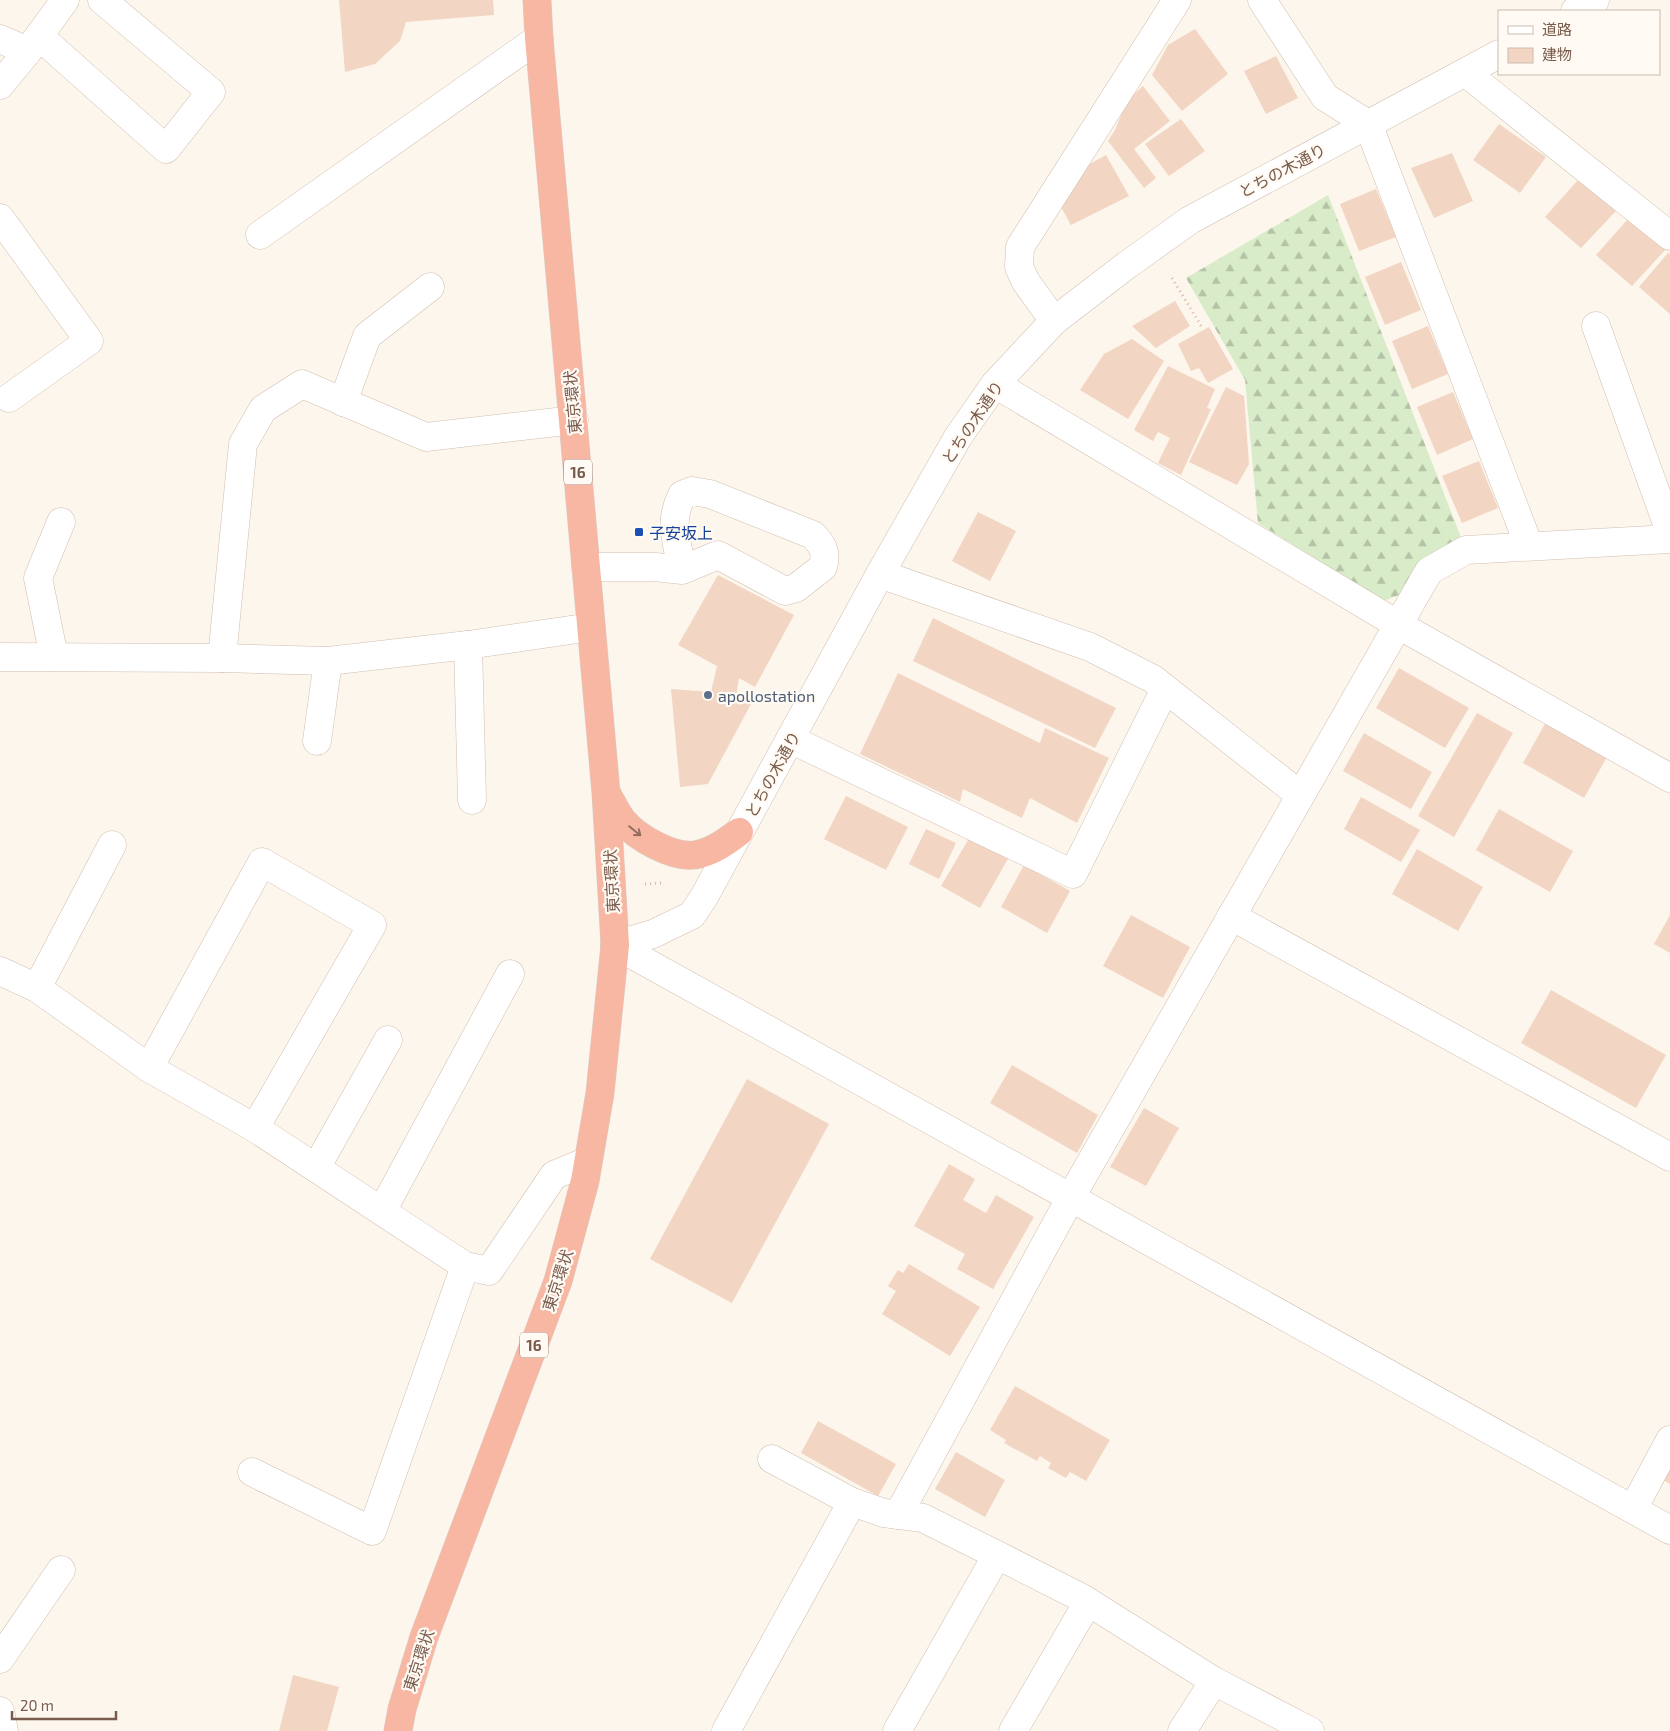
<svg xmlns="http://www.w3.org/2000/svg" width="1670" height="1731" viewBox="0 0 1670 1731" font-family="'Exo 2','Noto Sans JP',sans-serif">
<style>
.forest{fill:url(#forest-firs)}
.building{fill:#f3d5c3}
.lines{fill:none;stroke-linecap:round;stroke-linejoin:round}
.minor-casing{stroke:#d1beb0;stroke-width:29}
.highway-casing{stroke:#dad1cd;stroke-width:29}
.path{stroke:#d9b8a5;stroke-width:3;stroke-dasharray:1 4;stroke-linecap:butt}
.minor{stroke:#fff;stroke-width:28}
.highway{stroke:#f7b7a3;stroke-width:28}
.oneway{stroke:#936e5e}
.transit-dot{fill:#1a4fb4;stroke:#fffaf3;stroke-width:2}
.service-dot{fill:#5c6f8a;stroke:#fffaf3;stroke-width:2}
.labels{text-anchor:middle;dominant-baseline:central;stroke-width:4.5;stroke-linejoin:round;paint-order:stroke}
.shield{fill:#fffaf3;stroke:#a28b7f;stroke-width:1}
.shield-label{font-size:15px;font-weight:bold;fill:#7a5c4d}
.street-label{font-size:16px;fill:#7a5c4d;stroke:#fffaf3}
.transit-label{font-size:16px;fill:#164399;stroke:#fffaf3;text-anchor:start}
.service-label{font-size:16px;fill:#4e5e75;stroke:#fffaf3;text-anchor:start}
</style>
<defs>
<pattern id="forest-firs" width="22" height="20" patternUnits="userSpaceOnUse" patternTransform="scale(1.25)"><rect width="22" height="20" fill="#d8ecc9"/><path d="M5 1l3.5 6h-7zM16 11l3.5 6h-7z" fill="#b4c2a5"/></pattern>
</defs>
<rect width="100%" height="100%" fill="#fdf6ec"/>
<path class="forest" d="M 1328,195 L 1464,545 L 1411,590 L 1384,601 L 1258,523 L 1245,380 L 1186,278 Z"/>
<g class="building">
<path d="M 339,0 L 493,0 L 494,15 L 406,22 L 400,41 L 375,64 L 345,72 Z"/>
<path d="M 1195,29 L 1228,74 L 1182,111 L 1152,75 L 1168,45 Z"/>
<path d="M 1276,56 L 1298,98 L 1266,114 L 1244,71 Z"/>
<path d="M 1143,86 L 1170,121 L 1134,149 L 1156,178 L 1144,188 L 1108,141 L 1115,130 L 1127,101 Z"/>
<path d="M 1181,119 L 1205,151 L 1169,176 L 1145,144 Z"/>
<path d="M 1499,124 L 1546,157 L 1520,193 L 1473,160 Z"/>
<path d="M 1452,153 L 1473,201 L 1434,218 L 1411,168 Z"/>
<path d="M 1106,155 L 1129,196 L 1071,225 L 1061,207 L 1086,166 Z"/>
<path d="M 1578,180 L 1616,211 L 1581,248 L 1545,217 Z"/>
<path d="M 1376,189 L 1396,237 L 1359,251 L 1340,204 Z"/>
<path d="M 1629,218 L 1666,249 L 1632,286 L 1596,255 Z"/>
<path d="M 1668,253 L 1670,254 L 1670,314 L 1639,287 Z"/>
<path d="M 1401,262 L 1421,310 L 1385,325 L 1365,277 Z"/>
<path d="M 1175,301 L 1190,326 L 1156,348 L 1132,326 Z"/>
<path d="M 1428,326 L 1448,374 L 1412,389 L 1392,341 Z"/>
<path d="M 1209,327 L 1233,369 L 1208,383 L 1199,368 L 1191,371 L 1178,344 Z"/>
<path d="M 1132,339 L 1164,361 L 1128,419 L 1080,390 L 1104,354 Z"/>
<path d="M 1168,366 L 1215,389 L 1207,408 L 1211,409 L 1181,475 L 1158,463 L 1170,438 L 1158,432 L 1153,441 L 1134,430 Z"/>
<path d="M 1226,387 L 1244,396 L 1249,464 L 1237,485 L 1189,462 Z"/>
<path d="M 1453,392 L 1473,439 L 1437,455 L 1417,407 Z"/>
<path d="M 1479,461 L 1498,508 L 1462,523 L 1442,476 Z"/>
<path d="M 978,512 L 1016,531 L 990,581 L 952,561 Z"/>
<path d="M 718,575 L 794,615 L 755,687 L 739,678 L 735,702 L 751,704 L 708,784 L 680,787 L 671,689 L 711,692 L 717,666 L 678,645 Z"/>
<path d="M 933,618 L 1116,708 L 1095,748 L 913,661 Z"/>
<path d="M 1399,668 L 1469,708 L 1445,748 L 1376,708 Z"/>
<path d="M 898,673 L 1040,743 L 1045,728 L 1109,758 L 1077,823 L 1030,798 L 1022,818 L 963,789 L 960,802 L 860,754 Z"/>
<path d="M 1477,713 L 1513,733 L 1454,837 L 1418,816 Z"/>
<path d="M 1546,722 L 1607,757 L 1584,798 L 1523,763 Z"/>
<path d="M 1364,733 L 1432,772 L 1411,809 L 1343,771 Z"/>
<path d="M 846,796 L 908,827 L 886,870 L 824,839 Z"/>
<path d="M 1361,797 L 1420,830 L 1401,862 L 1344,829 Z"/>
<path d="M 1499,809 L 1573,851 L 1550,892 L 1476,850 Z"/>
<path d="M 926,829 L 956,843 L 939,879 L 909,864 Z"/>
<path d="M 971,835 L 1009,857 L 980,908 L 941,886 Z"/>
<path d="M 1417,849 L 1483,887 L 1458,931 L 1392,894 Z"/>
<path d="M 1024,865 L 1070,891 L 1047,933 L 1001,907 Z"/>
<path d="M 1131,915 L 1190,947 L 1163,998 L 1103,966 Z"/>
<path d="M 1670,915 L 1670,953 L 1654,944 Z"/>
<path d="M 1551,990 L 1666,1055 L 1636,1108 L 1521,1043 Z"/>
<path d="M 1012,1065 L 1098,1115 L 1077,1153 L 990,1103 Z"/>
<path d="M 747,1079 L 829,1124 L 732,1303 L 650,1259 Z"/>
<path d="M 1144,1108 L 1179,1128 L 1146,1186 L 1110,1167 Z"/>
<path d="M 949,1164 L 975,1179 L 963,1200 L 986,1213 L 996,1195 L 1034,1217 L 993,1289 L 957,1269 L 965,1254 L 914,1226 Z"/>
<path d="M 909,1264 L 980,1307 L 950,1356 L 882,1314 L 896,1291 L 888,1286 L 898,1270 L 903,1273 Z"/>
<path d="M 1015,1386 L 1110,1440 L 1086,1481 L 1070,1472 L 1066,1478 L 1048,1468 L 1051,1463 L 1040,1456 L 1037,1461 L 1004,1443 L 1006,1440 L 990,1430 Z"/>
<path d="M 818,1421 L 896,1464 L 878,1496 L 801,1453 Z"/>
<path d="M 1670,1449 L 1670,1484 L 1655,1475 Z"/>
<path d="M 956,1452 L 1005,1480 L 985,1517 L 935,1489 Z"/>
<path d="M 293,1675 L 339,1687 L 327,1731 L 279,1731 Z"/>
</g>
<g class="lines">
<defs>
<g id="minor">
<path d="M 1262,0 L 1325,97 L 1368,124 L 1529,546"/>
<path d="M 1575,11 L 1595,0"/>
<path d="M 39,36 L 166,149 L 211,92 L 102,0"/>
<path d="M 0,39 L 28,51"/>
<path d="M 1466,73 L 1670,236"/>
<path d="M 0,85 L 28,51 L 65,0"/>
<path d="M 0,218 L 89,341 L 9,398"/>
<path d="M 260,235 L 539,38"/>
<path d="M 1054,321 L 1026,282 L 1019,267 L 1020,247 L 1177,0"/>
<path d="M 1596,326 L 1670,532"/>
<path d="M 995,384 L 1397,624 L 1670,778"/>
<path d="M 343,402 L 367,336 L 430,287"/>
<path d="M 586,567 L 655,567 L 682,570 L 718,555 L 785,591 L 796,588 L 823,567 C 827,553 823,545 813,535 L 710,494 L 692,491 L 682,495 C 668,523 677,540 682,570"/>
<path d="M 880,574 L 1090,647 L 1153,679 L 1300,795"/>
<path d="M 468,645 L 472,800"/>
<path d="M 0,657 L 222,658 L 328,661 L 468,645 L 591,627"/>
<path d="M 54,657 L 38,578 L 61,522"/>
<path d="M 222,658 L 243,444 L 263,409 L 302,384 L 426,437 L 574,420"/>
<path d="M 790,739 L 1073,874 L 1165,689"/>
<path d="M 317,741 L 328,661"/>
<path d="M 1231,916 L 1670,1157"/>
<path d="M 615,945 L 653,934 L 692,915 L 704,897 L 880,574 L 958,437 L 995,384 L 1054,321 L 1127,265 L 1190,220 L 1499,54"/>
<path d="M 615,945 L 1670,1530"/>
<path d="M 0,971 L 37,988 L 149,1068 L 255,1128 L 465,1266 L 489,1271 L 554,1175 L 588,1161"/>
<path d="M 37,988 L 112,845"/>
<path d="M 149,1068 L 262,862 L 372,925 L 255,1128"/>
<path d="M 316,1168 L 388,1040"/>
<path d="M 382,1211 L 510,974"/>
<path d="M 772,1459 L 852,1502 L 884,1513 L 923,1518 L 997,1555 L 1082,1598 L 1214,1681 L 1310,1731"/>
<path d="M 252,1472 L 372,1531 L 465,1266"/>
<path d="M 1633,1509 L 1670,1440"/>
<path d="M 898,1515 L 1071,1197 L 1429,571 L 1466,550 L 1670,539"/>
<path d="M 0,1659 L 61,1570"/>
<path d="M 0,1711 L 4,1731"/>
<path d="M 726,1731 L 852,1502"/>
<path d="M 897,1731 L 997,1555"/>
<path d="M 1013,1731 L 1088,1602"/>
<path d="M 1182,1731 L 1214,1681"/>
</g>
<g id="highway">
<path d="M 607,794 C 612,803 617,814 623,821 C 637,838 673,858 695,855 C 712,852 726,842 739,832"/>
<path d="M 398,1731 L 402,1709 L 424,1637 L 558,1281 L 585,1181 L 600,1093 L 615,945 L 606,793 L 539,38 L 537,0"/>
</g>
</defs>
<use href="#minor" class="minor-casing"/>
<use href="#highway" class="highway-casing"/>
<g class="path">
<path d="M 1172,278 L 1203,329"/>
<path d="M 645,884 L 661,883"/>
</g>
<use href="#minor" class="minor"/>
<use href="#highway" class="highway"/>
</g>
<defs><path id="oneway-shaft" d="M-6 0H5M1.5-3L5.5 0L1.5 3" fill="none" stroke-width="1.6" stroke-linecap="round" stroke-linejoin="round" transform="scale(1.25)"/></defs>
<use class="oneway" href="#oneway-shaft" transform="translate(635 831) rotate(39)"/>
<rect class="transit-dot" x="634" y="527" width="10" height="10" rx="2.5"/>
<circle class="service-dot" cx="708" cy="695" r="5"/>
<g class="labels">
<g class="shield">
<rect x="564" y="459.5" width="28" height="25" rx="4"/>
<rect x="520" y="1332.5" width="28" height="25" rx="4"/>
</g>
<g class="shield-label">
<text x="578" y="472">16</text>
<text x="534" y="1345">16</text>
</g>
<g class="street-label">
<text transform="translate(1282 170) rotate(-28)">とちの木通り</text>
<text transform="translate(572 402) rotate(-95)">東京環状</text>
<text transform="translate(972 422) rotate(-56)">とちの木通り</text>
<text transform="translate(772 774) rotate(-61)">とちの木通り</text>
<text transform="translate(611 881) rotate(-93)">東京環状</text>
<text transform="translate(557 1280) rotate(-72)">東京環状</text>
<text transform="translate(418 1660) rotate(-72)">東京環状</text>
</g>
<g class="transit-label">
<text x="649" y="532">子安坂上</text>
</g>
<g class="service-label">
<text x="718" y="695">apollostation</text>
</g>
</g>
<rect x="1498" y="10" width="162" height="65" fill="#fffaf3" stroke="#cabbb1"/>
<rect x="1508" y="26" width="25" height="8" fill="#ffffff" stroke="#cabbb1"/>
<text x="1542" y="35" font-size="15" fill="#7a5c4d">道路</text>
<rect x="1508" y="48" width="25" height="15" fill="#f3d5c3" stroke="#cabbb1"/>
<text x="1542" y="60" font-size="15" fill="#7a5c4d">建物</text>
<path d="M12 1711v8h104v-8" fill="none" stroke="#7a5c4d" stroke-width="2.5"/>
<text x="20" y="1711" font-size="15" fill="#7a5c4d" stroke="#fffaf3" stroke-width="4" paint-order="stroke">20 m</text>
</svg>
